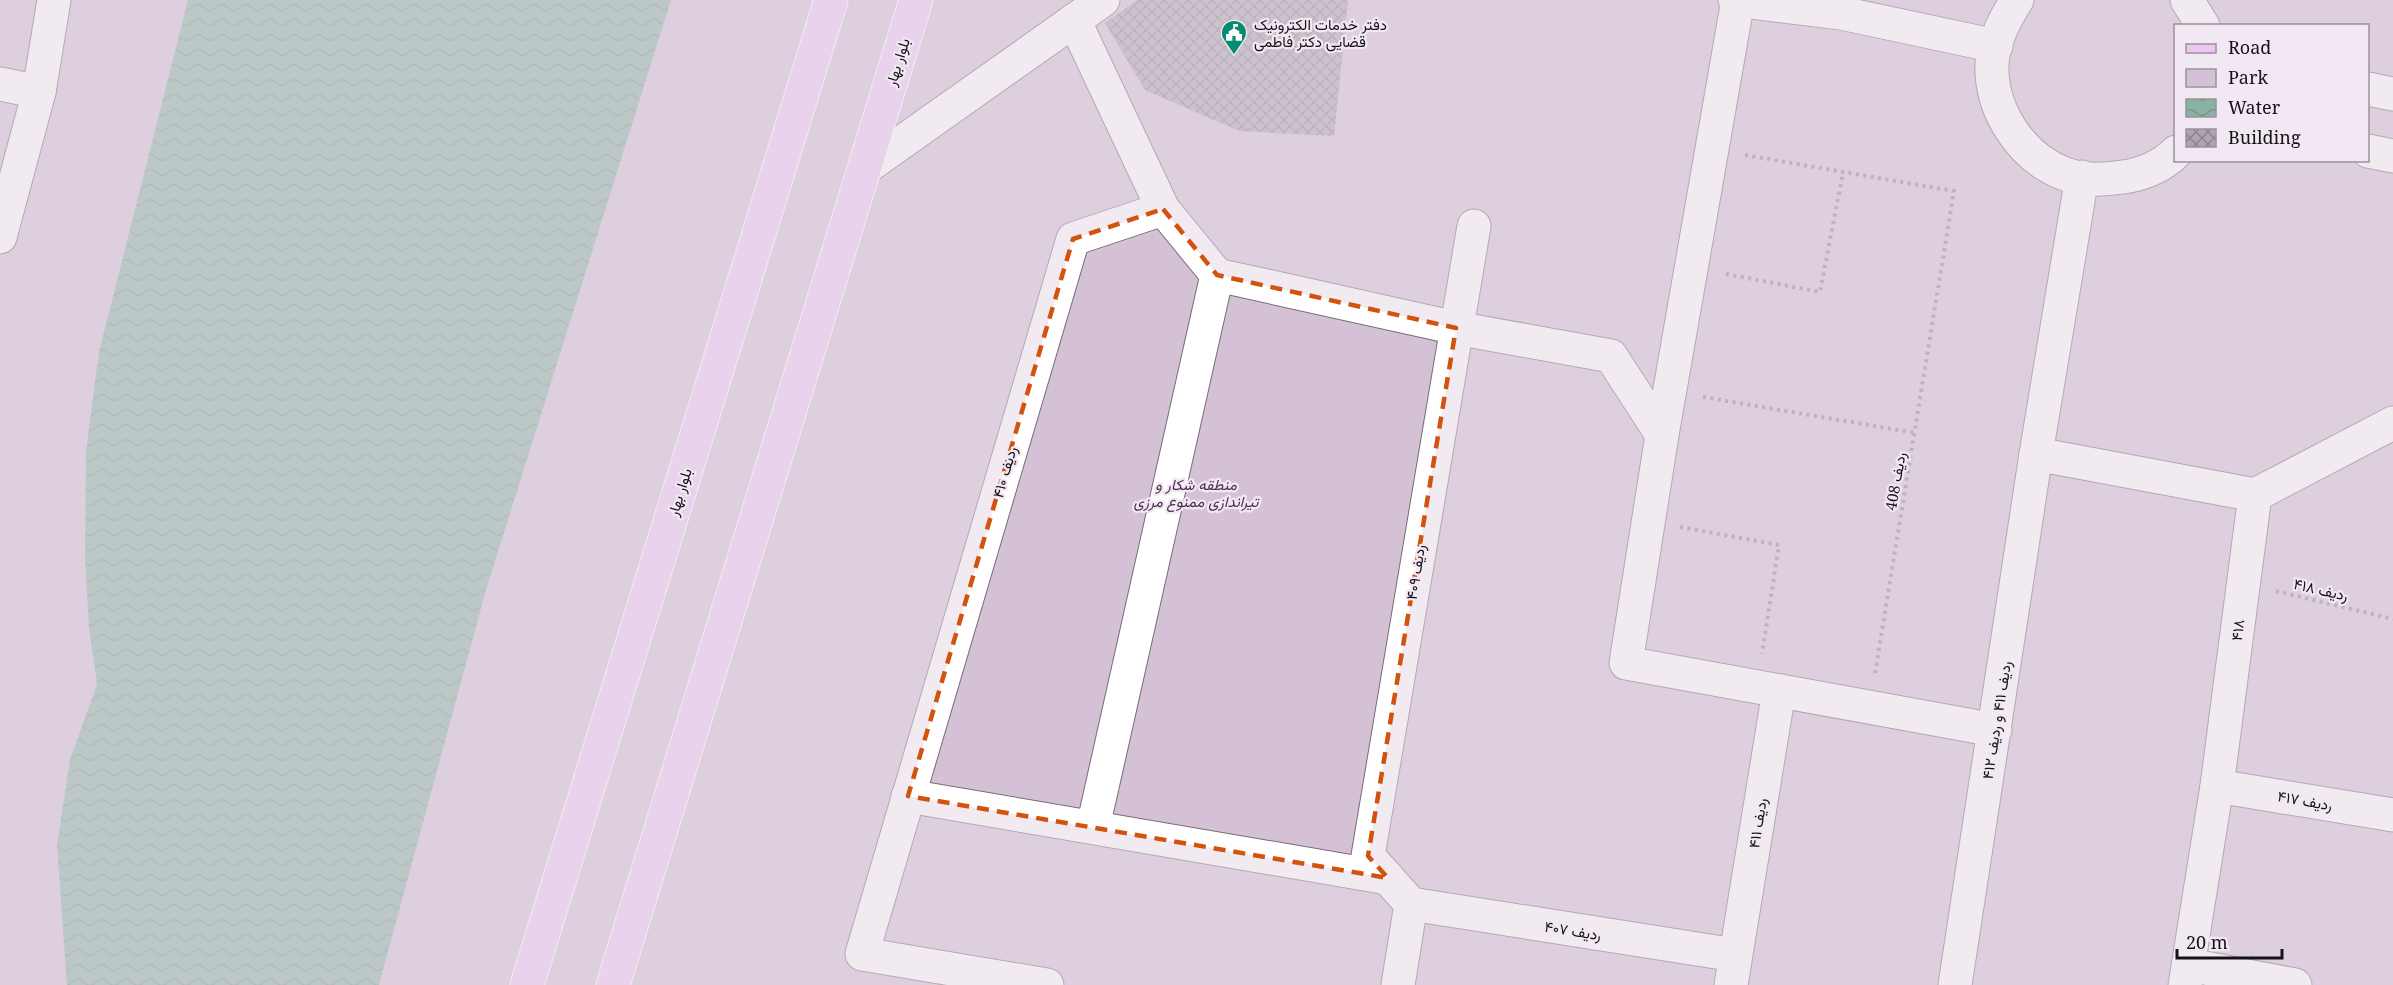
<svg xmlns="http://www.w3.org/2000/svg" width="2393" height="985" viewBox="0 0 2393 985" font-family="'Noto Serif',Vazirmatn,serif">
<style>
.park{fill:#d4c1d5;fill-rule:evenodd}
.water{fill:url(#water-waves)}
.building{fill:url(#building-cross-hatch)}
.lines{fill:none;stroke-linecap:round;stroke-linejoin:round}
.minor-casing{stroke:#766d76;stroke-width:35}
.major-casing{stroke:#fff;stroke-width:35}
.path{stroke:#8a838b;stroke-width:4;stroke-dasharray:3 4.5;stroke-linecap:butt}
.minor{stroke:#fff;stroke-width:33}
.major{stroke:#edc7f1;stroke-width:33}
.marked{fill:none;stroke:#d3520d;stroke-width:4.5;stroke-dasharray:12 8;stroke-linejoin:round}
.labels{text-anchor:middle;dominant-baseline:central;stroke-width:4.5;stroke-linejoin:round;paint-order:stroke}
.poi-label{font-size:15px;fill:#161316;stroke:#f2e8f3;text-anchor:start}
.street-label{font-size:15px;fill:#161316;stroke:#f2e8f3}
.park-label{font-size:15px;font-style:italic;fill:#4f2e53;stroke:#f2e8f3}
</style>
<defs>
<pattern id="water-waves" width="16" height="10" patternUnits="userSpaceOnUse" patternTransform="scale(1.5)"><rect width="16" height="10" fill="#8bb1a5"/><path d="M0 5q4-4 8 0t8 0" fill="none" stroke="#77978d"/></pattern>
<pattern id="building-cross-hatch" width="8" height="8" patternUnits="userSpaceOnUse" patternTransform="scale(1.5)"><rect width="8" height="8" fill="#aea4af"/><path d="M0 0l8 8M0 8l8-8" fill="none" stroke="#8d848d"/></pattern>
</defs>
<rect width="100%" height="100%" fill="#e5dbe6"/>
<path class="park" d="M 0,0 L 2393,0 L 2393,985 L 0,985 ZM 2176,26 L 2368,26 L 2368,160 L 2176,160 Z"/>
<path class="water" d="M 188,0 L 671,0 L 486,590 L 379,985 L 67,985 L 57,845 L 70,760 L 97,684 L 89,628 L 85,560 L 86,451 L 99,352 Z"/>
<path class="building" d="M 1137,0 L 1348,0 L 1334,136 L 1239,131 L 1145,90 L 1105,23 Z"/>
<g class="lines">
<defs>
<g id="minor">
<path d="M 1735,0 L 1841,13 L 1996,46"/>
<path d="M 2017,0 C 2005,19 1994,39 1992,63 C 1990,109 2020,157 2065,174 C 2083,181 2104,180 2123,177 C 2141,175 2163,166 2176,152"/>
<path d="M 2187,0 L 2203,26"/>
<path d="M 1074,20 L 1163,209 L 1217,275 L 1456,328 L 1611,356 L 1662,435 L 1626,663 L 1995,730"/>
<path d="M 0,84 L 39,92"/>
<path d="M 2368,89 L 2393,94"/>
<path d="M 2368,151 L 2393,156"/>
<path d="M 864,169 L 1103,0"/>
<path d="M 0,237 L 39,92 L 54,0"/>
<path d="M 1662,435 L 1738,0"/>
<path d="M 2036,454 L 2255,495 L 2217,786 L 2185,985"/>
<path d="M 2255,495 L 2393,423"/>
<path d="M 2217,786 L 2393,815"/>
<path d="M 908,796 L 1388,878"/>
<path d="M 1093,827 L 1217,275"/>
<path d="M 1411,904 L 1368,856 L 1474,226"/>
<path d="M 1411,904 L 1735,955"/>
<path d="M 2189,965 L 2295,985"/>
<path d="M 1047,985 L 862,954 L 1073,239 L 1163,209"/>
<path d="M 1398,985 L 1411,904"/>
<path d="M 1731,985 L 1779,691"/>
<path d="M 1955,985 L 2036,454 L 2082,177"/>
</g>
<g id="major">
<path d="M 527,985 L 831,0"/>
<path d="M 613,985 L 916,0"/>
</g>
</defs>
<use href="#minor" class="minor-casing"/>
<use href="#major" class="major-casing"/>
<g class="path">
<path d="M 1745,155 L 1954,191 L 1875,673"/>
<path d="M 1726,274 L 1820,292 L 1843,173"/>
<path d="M 1703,397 L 1916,433"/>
<path d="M 1680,527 L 1779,545 L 1762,654"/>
<path d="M 2276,591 L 2393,619"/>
</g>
<use href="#minor" class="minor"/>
<use href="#major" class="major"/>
</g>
<path d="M0 0H2393V985H0ZM 1163,209 L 1217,275 L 1456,328 L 1368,856 L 1388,878 L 908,796 L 1073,239 Z" fill="#e5dbe6" fill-opacity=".55" fill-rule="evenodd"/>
<path class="marked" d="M 1163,209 L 1217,275 L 1456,328 L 1368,856 L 1388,878 L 908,796 L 1073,239 Z"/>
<defs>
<symbol id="civic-pin" viewBox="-11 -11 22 30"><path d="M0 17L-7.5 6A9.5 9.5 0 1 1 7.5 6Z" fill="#048b71" stroke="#f2e8f3"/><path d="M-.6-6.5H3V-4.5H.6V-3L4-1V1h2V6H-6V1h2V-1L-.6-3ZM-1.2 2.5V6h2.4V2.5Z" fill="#fff"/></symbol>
</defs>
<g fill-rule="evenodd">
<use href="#civic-pin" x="1219" y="18" width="30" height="40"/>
</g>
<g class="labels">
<g class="poi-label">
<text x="1254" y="24">دفتر خدمات الکترونیک<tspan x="1254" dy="17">قضایی دکتر فاطمی</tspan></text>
</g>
<g class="street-label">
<text transform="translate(897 62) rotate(-73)">بلوار بهار</text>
<text transform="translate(1004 472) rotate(-74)">ردیف ۴۱۰</text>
<text transform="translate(1895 481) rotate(-80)">ردیف 408</text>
<text transform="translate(679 492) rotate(-73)">بلوار بهار</text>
<text transform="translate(1415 572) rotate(-81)">ردیف ۴۰۹</text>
<text transform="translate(2321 589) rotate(13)">ردیف ۴۱۸</text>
<text transform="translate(2237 630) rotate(-83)">۴۱۸</text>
<text transform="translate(1996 720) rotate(-81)">ردیف ۴۱۱ و ردیف ۴۱۲</text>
<text transform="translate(2305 800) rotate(10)">ردیف ۴۱۷</text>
<text transform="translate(1757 823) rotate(-81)">ردیف ۴۱۱</text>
<text transform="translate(1573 930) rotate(9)">ردیف ۴۰۷</text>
</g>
<g class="park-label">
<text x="1196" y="484">منطقه شکار و<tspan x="1196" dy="17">تیراندازی ممنوع مرزی</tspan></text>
</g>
</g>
<rect x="2174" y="24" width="195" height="138" fill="#f2e8f3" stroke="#9a939b" stroke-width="1.5"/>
<rect x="2186" y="44" width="30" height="9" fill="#edc7f1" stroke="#9a939b" stroke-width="1.5"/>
<text x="2228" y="54" font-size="18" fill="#161316">Road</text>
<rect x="2186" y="69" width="30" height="18" fill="#d4c1d5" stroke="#9a939b" stroke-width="1.5"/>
<text x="2228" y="84" font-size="18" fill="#161316">Park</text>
<rect x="2186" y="99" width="30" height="18" fill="url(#water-waves)" stroke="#9a939b" stroke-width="1.5"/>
<text x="2228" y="114" font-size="18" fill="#161316">Water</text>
<rect x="2186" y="129" width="30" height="18" fill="url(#building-cross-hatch)" stroke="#9a939b" stroke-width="1.5"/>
<text x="2228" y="144" font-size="18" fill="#161316">Building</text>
<path d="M2177 949v9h105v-9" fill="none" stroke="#161316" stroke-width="3"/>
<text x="2186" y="949" font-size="18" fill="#161316" stroke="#f2e8f3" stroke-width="4.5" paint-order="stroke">20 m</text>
</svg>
